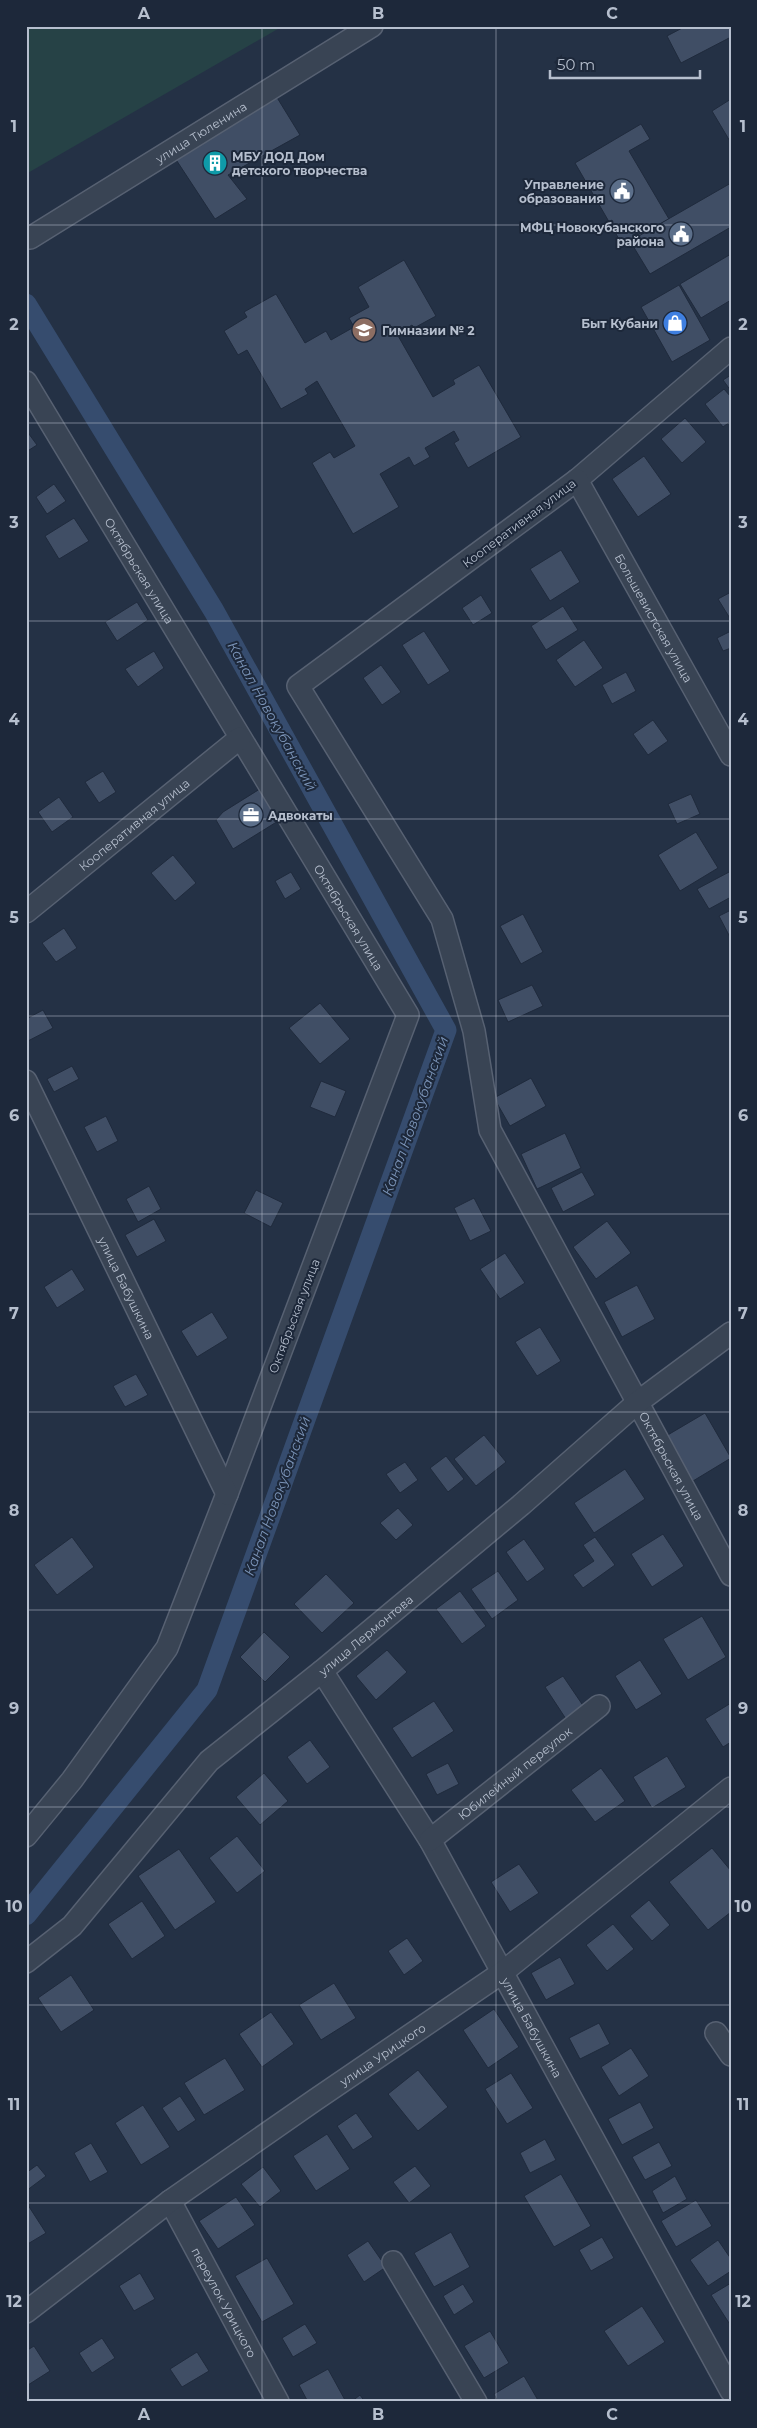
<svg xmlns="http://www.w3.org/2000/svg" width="757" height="2428" viewBox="0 0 757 2428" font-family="Montserrat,sans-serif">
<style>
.green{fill:#264246}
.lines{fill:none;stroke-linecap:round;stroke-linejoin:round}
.canal{stroke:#364c6e;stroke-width:21}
.building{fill:#404e65;stroke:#1f2a3c}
.street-casing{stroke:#576172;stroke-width:24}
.street{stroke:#394454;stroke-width:21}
.grid{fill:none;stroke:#b6bfce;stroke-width:1;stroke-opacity:0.55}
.labels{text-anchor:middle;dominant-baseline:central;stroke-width:4;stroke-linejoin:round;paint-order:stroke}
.street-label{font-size:12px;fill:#b6bfce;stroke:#1d283a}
.poi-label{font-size:12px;font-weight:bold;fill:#b6bfce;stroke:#1d283a;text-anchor:start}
.water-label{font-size:14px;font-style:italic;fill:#7b94b8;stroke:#1d283a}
.neatline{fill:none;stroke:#b6bfce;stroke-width:2}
.grid-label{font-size:16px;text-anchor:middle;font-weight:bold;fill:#b6bfce}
</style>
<rect width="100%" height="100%" fill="#243145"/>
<path class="green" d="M 26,26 L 283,26 L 26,174 Z"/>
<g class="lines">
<path class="canal" d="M 26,304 L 214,611 L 446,1030 L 207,1690 L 26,1915"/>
</g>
<g class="building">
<path d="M 686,26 L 731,26 L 731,37 L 681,63 L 667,36 Z"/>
<path d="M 273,91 L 300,135 L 228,175 L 247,199 L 215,219 L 171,152 Z"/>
<path d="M 731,99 L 731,143 L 712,111 Z"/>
<path d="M 641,124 L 650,139 L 629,151 L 669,219 L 623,246 L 575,163 Z"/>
<path d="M 731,183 L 731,227 L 650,274 L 630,241 Z"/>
<path d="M 731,254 L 731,300 L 701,318 L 680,284 Z"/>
<path d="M 404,260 L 436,316 L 414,328 L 412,325 L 397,334 L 433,397 L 455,384 L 453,380 L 479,365 L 521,437 L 468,468 L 454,443 L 459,440 L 454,431 L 425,448 L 430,457 L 414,466 L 409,457 L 380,474 L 399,507 L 353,534 L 312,463 L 330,452 L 334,458 L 355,446 L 317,381 L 305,389 L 308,394 L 281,409 L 247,350 L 238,355 L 224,331 L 247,317 L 244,312 L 276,294 L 305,343 L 326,331 L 331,340 L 354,327 L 349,318 L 369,307 L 358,287 Z"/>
<path d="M 679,285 L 710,340 L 672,362 L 641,307 Z"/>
<path d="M 731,375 L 731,391 L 723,380 Z"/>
<path d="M 724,389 L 731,397 L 731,421 L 723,427 L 705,404 Z"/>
<path d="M 685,418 L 706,442 L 682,463 L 661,439 Z"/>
<path d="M 26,430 L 37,445 L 26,452 Z"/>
<path d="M 644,456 L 671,494 L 638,517 L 612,479 Z"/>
<path d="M 54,484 L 66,501 L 47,514 L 36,497 Z"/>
<path d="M 74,518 L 89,541 L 59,559 L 45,536 Z"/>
<path d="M 561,550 L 580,582 L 550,601 L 530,569 Z"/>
<path d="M 731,592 L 731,620 L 718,599 Z"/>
<path d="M 481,595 L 492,613 L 473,625 L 462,608 Z"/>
<path d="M 137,602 L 148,620 L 117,641 L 105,622 Z"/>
<path d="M 563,606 L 578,630 L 546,650 L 531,626 Z"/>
<path d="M 424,631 L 450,671 L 428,685 L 402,645 Z"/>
<path d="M 731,631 L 731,648 L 723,651 L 717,638 Z"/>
<path d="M 584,640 L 603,668 L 575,687 L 556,660 Z"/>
<path d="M 154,651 L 164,668 L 138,687 L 125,669 Z"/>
<path d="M 381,665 L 401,692 L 382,705 L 363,678 Z"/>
<path d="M 626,672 L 636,691 L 612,704 L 602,685 Z"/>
<path d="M 653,720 L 668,741 L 648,755 L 633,734 Z"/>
<path d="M 103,771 L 116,792 L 99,803 L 85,782 Z"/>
<path d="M 263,787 L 283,818 L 233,849 L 216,820 L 223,812 Z"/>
<path d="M 691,794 L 700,814 L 677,824 L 668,804 Z"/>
<path d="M 59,797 L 73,817 L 52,832 L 38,812 Z"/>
<path d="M 696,832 L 718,868 L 680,891 L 658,855 Z"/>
<path d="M 173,855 L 196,883 L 175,901 L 151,873 Z"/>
<path d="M 731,871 L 731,897 L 709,909 L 697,889 Z"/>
<path d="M 291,872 L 301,889 L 285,899 L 275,881 Z"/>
<path d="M 731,910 L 731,939 L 719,916 Z"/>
<path d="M 523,914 L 543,952 L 521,964 L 500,926 Z"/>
<path d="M 64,928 L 77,948 L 56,962 L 42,943 Z"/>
<path d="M 532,985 L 543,1006 L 508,1022 L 498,1000 Z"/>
<path d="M 320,1003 L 350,1039 L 320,1064 L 289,1028 Z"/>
<path d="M 43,1010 L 53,1028 L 26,1042 L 26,1019 Z"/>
<path d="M 72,1066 L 79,1079 L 54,1092 L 47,1079 Z"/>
<path d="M 531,1078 L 546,1106 L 510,1126 L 494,1098 Z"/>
<path d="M 321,1081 L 346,1091 L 335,1117 L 310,1107 Z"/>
<path d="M 106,1116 L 118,1141 L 97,1152 L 84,1127 Z"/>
<path d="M 565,1133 L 581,1168 L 537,1189 L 521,1154 Z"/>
<path d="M 582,1172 L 595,1195 L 563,1212 L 551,1188 Z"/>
<path d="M 149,1186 L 161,1209 L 138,1222 L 126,1199 Z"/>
<path d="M 256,1190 L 283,1203 L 271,1227 L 244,1213 Z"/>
<path d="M 474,1198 L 491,1231 L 470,1241 L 454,1208 Z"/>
<path d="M 154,1219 L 166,1241 L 137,1257 L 125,1235 Z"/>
<path d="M 607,1221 L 631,1253 L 596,1279 L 573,1247 Z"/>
<path d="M 505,1253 L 525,1283 L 500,1299 L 480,1269 Z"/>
<path d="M 72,1269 L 85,1290 L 57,1308 L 44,1287 Z"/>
<path d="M 637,1285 L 655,1319 L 622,1337 L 604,1302 Z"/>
<path d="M 212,1312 L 228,1338 L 197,1357 L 181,1331 Z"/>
<path d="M 540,1327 L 561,1361 L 537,1376 L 515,1342 Z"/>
<path d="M 136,1374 L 148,1395 L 125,1407 L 113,1386 Z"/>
<path d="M 705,1413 L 731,1458 L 693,1481 L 666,1436 Z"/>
<path d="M 484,1435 L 506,1462 L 476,1486 L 454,1459 Z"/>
<path d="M 446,1456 L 464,1479 L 448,1492 L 430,1468 Z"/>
<path d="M 405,1462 L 418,1480 L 400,1493 L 386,1474 Z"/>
<path d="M 625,1469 L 645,1499 L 594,1533 L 574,1503 Z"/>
<path d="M 398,1508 L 413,1525 L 396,1540 L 380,1523 Z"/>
<path d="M 663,1534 L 684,1566 L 652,1587 L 631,1554 Z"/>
<path d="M 72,1537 L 94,1567 L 57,1595 L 34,1565 Z"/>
<path d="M 595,1537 L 615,1565 L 583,1588 L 573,1575 L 594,1561 L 583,1545 Z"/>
<path d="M 524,1539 L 545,1569 L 527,1582 L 506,1552 Z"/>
<path d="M 498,1571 L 518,1600 L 492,1619 L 471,1589 Z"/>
<path d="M 326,1574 L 354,1603 L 322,1633 L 294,1604 Z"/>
<path d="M 460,1591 L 486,1626 L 462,1644 L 436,1609 Z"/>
<path d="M 702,1616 L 726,1657 L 688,1680 L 663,1639 Z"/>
<path d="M 264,1632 L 290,1657 L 265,1682 L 240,1657 Z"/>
<path d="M 387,1650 L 407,1672 L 376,1700 L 356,1676 Z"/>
<path d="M 640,1660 L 662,1694 L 636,1710 L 615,1676 Z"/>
<path d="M 563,1676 L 584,1707 L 566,1719 L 545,1687 Z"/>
<path d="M 434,1701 L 454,1731 L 412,1758 L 392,1728 Z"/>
<path d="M 731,1703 L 731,1742 L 723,1747 L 705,1719 Z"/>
<path d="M 310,1740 L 330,1767 L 307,1784 L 287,1757 Z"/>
<path d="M 667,1756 L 686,1787 L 652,1808 L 633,1777 Z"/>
<path d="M 448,1763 L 459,1784 L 437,1795 L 426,1774 Z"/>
<path d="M 601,1768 L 625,1801 L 595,1822 L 571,1790 Z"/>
<path d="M 264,1773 L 288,1801 L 260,1825 L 236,1797 Z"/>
<path d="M 237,1836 L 265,1871 L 237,1893 L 209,1858 Z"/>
<path d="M 712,1848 L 731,1871 L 731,1912 L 708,1930 L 669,1882 Z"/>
<path d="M 179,1849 L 216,1902 L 175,1930 L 138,1876 Z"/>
<path d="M 519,1864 L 539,1893 L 510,1912 L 491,1882 Z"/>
<path d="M 649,1900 L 670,1925 L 652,1941 L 630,1916 Z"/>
<path d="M 142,1901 L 165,1936 L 132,1959 L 108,1924 Z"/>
<path d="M 613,1924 L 634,1949 L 607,1971 L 586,1945 Z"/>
<path d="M 407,1938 L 423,1961 L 404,1975 L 388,1951 Z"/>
<path d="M 560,1957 L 575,1984 L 546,2000 L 531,1973 Z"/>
<path d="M 71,1975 L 94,2010 L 61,2032 L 38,1998 Z"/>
<path d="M 334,1983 L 356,2018 L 321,2040 L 299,2005 Z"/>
<path d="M 494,2009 L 519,2047 L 488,2068 L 463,2030 Z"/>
<path d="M 271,2012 L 294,2044 L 262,2067 L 239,2034 Z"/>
<path d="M 599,2023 L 610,2044 L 580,2059 L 569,2038 Z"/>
<path d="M 631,2048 L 649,2076 L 619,2096 L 601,2067 Z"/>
<path d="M 225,2058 L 245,2090 L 204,2115 L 184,2083 Z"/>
<path d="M 418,2070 L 448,2107 L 418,2131 L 388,2094 Z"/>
<path d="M 511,2073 L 533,2108 L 507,2124 L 485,2089 Z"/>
<path d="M 180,2096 L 196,2120 L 178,2132 L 162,2108 Z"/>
<path d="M 640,2102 L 654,2128 L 622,2145 L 608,2119 Z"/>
<path d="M 143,2105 L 170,2147 L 141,2165 L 115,2123 Z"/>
<path d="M 356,2113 L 373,2137 L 353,2150 L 337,2126 Z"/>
<path d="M 327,2134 L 350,2169 L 316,2191 L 293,2156 Z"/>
<path d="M 545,2139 L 556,2160 L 530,2173 L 520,2153 Z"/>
<path d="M 659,2142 L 672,2166 L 645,2180 L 632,2157 Z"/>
<path d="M 91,2143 L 108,2172 L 90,2182 L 74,2153 Z"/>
<path d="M 37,2165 L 46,2176 L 26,2191 L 26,2173 Z"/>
<path d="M 415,2166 L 431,2186 L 409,2203 L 393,2182 Z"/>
<path d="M 263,2167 L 281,2191 L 260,2207 L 241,2184 Z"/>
<path d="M 561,2174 L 591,2226 L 554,2247 L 524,2196 Z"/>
<path d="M 675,2176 L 687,2199 L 663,2213 L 652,2191 Z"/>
<path d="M 236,2197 L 255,2225 L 218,2249 L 199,2221 Z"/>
<path d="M 696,2200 L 712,2226 L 676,2247 L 661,2221 Z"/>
<path d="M 26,2202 L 46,2233 L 26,2245 Z"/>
<path d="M 451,2232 L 470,2267 L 434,2287 L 414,2253 Z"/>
<path d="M 602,2237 L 614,2258 L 591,2271 L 579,2250 Z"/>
<path d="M 718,2240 L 731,2259 L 731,2271 L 708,2286 L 690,2260 Z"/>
<path d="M 368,2241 L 386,2267 L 364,2282 L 347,2255 Z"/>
<path d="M 267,2258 L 294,2304 L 262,2322 L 235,2276 Z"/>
<path d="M 140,2273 L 155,2299 L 134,2311 L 119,2286 Z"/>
<path d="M 731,2283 L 731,2321 L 729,2323 L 711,2295 Z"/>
<path d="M 463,2284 L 474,2302 L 454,2315 L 443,2296 Z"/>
<path d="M 642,2306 L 665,2342 L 628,2366 L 604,2331 Z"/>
<path d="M 305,2324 L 317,2343 L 293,2357 L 282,2338 Z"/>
<path d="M 490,2331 L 509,2363 L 484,2378 L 464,2346 Z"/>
<path d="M 102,2338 L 115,2358 L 92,2373 L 79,2353 Z"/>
<path d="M 34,2346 L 50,2371 L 28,2385 L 26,2382 L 26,2351 Z"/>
<path d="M 197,2352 L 209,2371 L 182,2387 L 170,2369 Z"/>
<path d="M 328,2369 L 345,2400 L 341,2402 L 308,2402 L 299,2385 Z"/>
<path d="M 524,2376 L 539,2402 L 498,2402 L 494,2394 Z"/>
<path d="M 360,2395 L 365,2402 L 351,2402 Z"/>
</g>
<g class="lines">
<defs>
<g id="street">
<path id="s1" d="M 30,238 L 372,26"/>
<path id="s2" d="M 731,348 L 577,480 L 298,686 L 442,919 L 474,1031 L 490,1130 L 731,1575"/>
<path id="s3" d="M 26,382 L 408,1015 L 227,1494 L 167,1648 L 72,1780 L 26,1836"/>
<path id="s4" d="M 577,480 L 731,755"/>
<path id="s5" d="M 26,912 L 240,738"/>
<path id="s6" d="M 26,1081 L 227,1494"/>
<path id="s7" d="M 322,1671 L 430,1840 L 731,2391"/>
<path id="s8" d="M 430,1840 L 599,1706"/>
<path id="s9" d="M 26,1962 L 72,1926 L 209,1761 L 322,1671 L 521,1505 L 638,1402 L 731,1333"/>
<path d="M 716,2033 L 731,2055"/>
<path id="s10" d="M 170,2201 L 278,2402"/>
<path d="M 393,2262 L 476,2402"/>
<path id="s11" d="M 26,2312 L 170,2201 L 315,2100 L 503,1972 L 731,1788"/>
</g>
</defs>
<use href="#street" class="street-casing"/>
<use href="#street" class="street"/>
</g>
<path class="grid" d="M 262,26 L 262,2402M 496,26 L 496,2402M 26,225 L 731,225M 26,423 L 731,423M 26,621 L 731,621M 26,819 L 731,819M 26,1016 L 731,1016M 26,1214 L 731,1214M 26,1412 L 731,1412M 26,1610 L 731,1610M 26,1807 L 731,1807M 26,2005 L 731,2005M 26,2203 L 731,2203"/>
<defs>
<symbol id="building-disc" viewBox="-11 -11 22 22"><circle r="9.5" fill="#0f9aa8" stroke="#1d283a"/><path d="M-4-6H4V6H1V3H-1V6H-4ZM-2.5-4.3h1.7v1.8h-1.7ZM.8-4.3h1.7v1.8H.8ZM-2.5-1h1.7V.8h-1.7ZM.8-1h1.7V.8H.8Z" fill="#fff"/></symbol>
<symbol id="civic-disc" viewBox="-11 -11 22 22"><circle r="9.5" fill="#5c6f8a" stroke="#1d283a"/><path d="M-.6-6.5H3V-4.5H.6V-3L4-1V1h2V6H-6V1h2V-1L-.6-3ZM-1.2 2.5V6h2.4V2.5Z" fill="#fff"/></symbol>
<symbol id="shop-disc" viewBox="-11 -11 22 22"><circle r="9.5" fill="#3f7fe0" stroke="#1d283a"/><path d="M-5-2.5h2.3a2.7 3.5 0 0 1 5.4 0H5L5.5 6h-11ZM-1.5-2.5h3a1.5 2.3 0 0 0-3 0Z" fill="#fff"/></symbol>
<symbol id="school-disc" viewBox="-11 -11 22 22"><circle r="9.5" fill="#8d6e63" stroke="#1d283a"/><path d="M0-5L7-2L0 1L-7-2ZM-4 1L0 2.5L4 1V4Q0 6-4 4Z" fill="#fff"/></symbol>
<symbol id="office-disc" viewBox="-11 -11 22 22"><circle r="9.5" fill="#5c6f8a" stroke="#1d283a"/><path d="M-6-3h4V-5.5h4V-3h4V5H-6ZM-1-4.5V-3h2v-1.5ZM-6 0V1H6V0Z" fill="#fff"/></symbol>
</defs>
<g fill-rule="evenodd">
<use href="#building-disc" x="201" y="149" width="28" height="28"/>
<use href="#civic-disc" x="608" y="177" width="28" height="28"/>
<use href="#civic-disc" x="667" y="220" width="28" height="28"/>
<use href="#shop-disc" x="661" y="309" width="28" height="28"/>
<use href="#school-disc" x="350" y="316" width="28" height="28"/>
<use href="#office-disc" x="237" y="801" width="28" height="28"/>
</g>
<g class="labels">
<g class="street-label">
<text stroke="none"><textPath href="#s1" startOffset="201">улица Тюленина</textPath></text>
<text transform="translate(519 523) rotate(-37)">Кооперативная улица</text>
<text stroke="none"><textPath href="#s3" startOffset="220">Октябрьская улица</textPath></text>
<text stroke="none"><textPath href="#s4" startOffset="158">Большевистская улица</textPath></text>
<text stroke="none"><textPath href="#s5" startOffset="139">Кооперативная улица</textPath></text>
<text stroke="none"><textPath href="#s3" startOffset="625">Октябрьская улица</textPath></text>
<text stroke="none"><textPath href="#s6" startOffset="230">улица Бабушкина</textPath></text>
<text transform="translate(294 1316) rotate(-69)">Октябрьская улица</text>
<text stroke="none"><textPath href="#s2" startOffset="1422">Октябрьская улица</textPath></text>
<text stroke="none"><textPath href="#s9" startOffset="474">улица Лермонтова</textPath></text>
<text stroke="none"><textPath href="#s8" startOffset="108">Юбилейный переулок</textPath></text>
<text stroke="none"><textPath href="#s7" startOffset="414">улица Бабушкина</textPath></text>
<text stroke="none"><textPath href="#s11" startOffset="440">улица Урицкого</textPath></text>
<text stroke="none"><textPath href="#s10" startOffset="115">переулок Урицкого</textPath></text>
</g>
<g class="poi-label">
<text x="232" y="156">МБУ ДОД Дом<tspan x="232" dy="14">детского творчества</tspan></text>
<text x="604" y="184" text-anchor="end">Управление<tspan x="604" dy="14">образования</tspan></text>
<text x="664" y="227" text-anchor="end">МФЦ Новокубанского<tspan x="664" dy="14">района</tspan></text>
<text x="658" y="323" text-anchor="end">Быт Кубани</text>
<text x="382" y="330">Гимназии № 2</text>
<text x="268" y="815">Адвокаты</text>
</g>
<g class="water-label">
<text transform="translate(272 716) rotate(61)">Канал Новокубанский</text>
<text transform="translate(415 1116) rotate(-70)">Канал Новокубанский</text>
<text transform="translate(277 1496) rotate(-70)">Канал Новокубанский</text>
</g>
</g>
<rect width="757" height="2428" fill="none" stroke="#1d283a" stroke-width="55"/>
<path d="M550 70v8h150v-8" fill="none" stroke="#b6bfce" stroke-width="2.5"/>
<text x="557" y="70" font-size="15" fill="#b6bfce" stroke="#1d283a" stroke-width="4" paint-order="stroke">50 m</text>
<rect x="28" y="28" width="702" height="2372" class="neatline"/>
<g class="grid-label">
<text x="144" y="19">A</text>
<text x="378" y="19">B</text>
<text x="612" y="19">C</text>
<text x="14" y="132">1</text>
<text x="743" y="132">1</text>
<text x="14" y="330">2</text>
<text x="743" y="330">2</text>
<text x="14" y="528">3</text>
<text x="743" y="528">3</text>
<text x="14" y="725">4</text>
<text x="743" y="725">4</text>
<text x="14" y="923">5</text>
<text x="743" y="923">5</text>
<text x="14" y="1121">6</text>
<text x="743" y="1121">6</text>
<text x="14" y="1319">7</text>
<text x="743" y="1319">7</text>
<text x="14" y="1516">8</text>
<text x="743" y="1516">8</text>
<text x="14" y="1714">9</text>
<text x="743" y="1714">9</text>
<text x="14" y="1912">10</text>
<text x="743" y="1912">10</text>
<text x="14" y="2110">11</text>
<text x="743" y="2110">11</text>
<text x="14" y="2307">12</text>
<text x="743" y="2307">12</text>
<text x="144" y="2420">A</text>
<text x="378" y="2420">B</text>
<text x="612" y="2420">C</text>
</g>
</svg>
